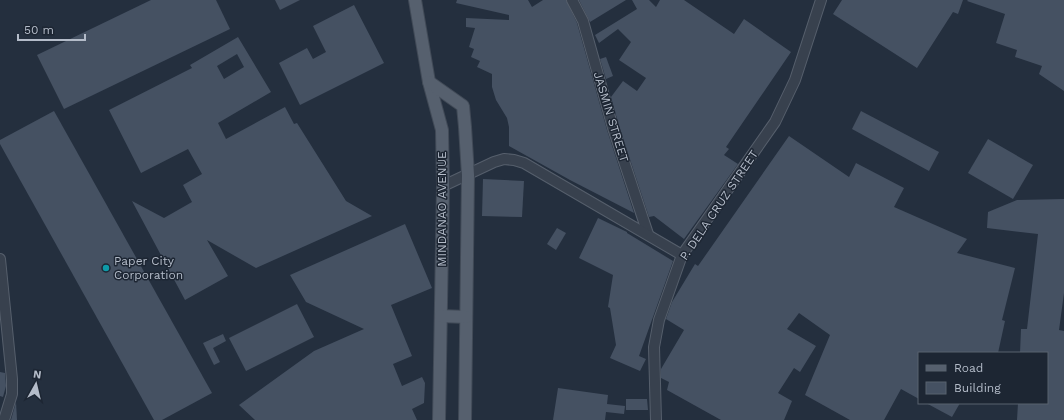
<svg xmlns="http://www.w3.org/2000/svg" width="1064" height="420" viewBox="0 0 1064 420" font-family="'Work Sans',sans-serif">
<style>
.building{fill:#455162;fill-rule:evenodd}
.lines{fill:none;stroke-linecap:round;stroke-linejoin:round}
.minor-casing{stroke:#565f6c;stroke-width:12}
.major-casing{stroke:#414a57;stroke-width:14}
.minor{stroke:#38414e;stroke-width:10}
.major{stroke:#56606e;stroke-width:12}
.culture-dot{fill:#0f9aa8;stroke:#1d2633;stroke-width:1.5}
.labels{text-anchor:middle;dominant-baseline:central;stroke-width:3;stroke-linejoin:round;paint-order:stroke}
.street-label{font-size:12px;fill:#b4bcc9;stroke:#1d2633}
.poi-label{font-size:12px;fill:#b4bcc9;stroke:#1d2633;text-anchor:start}
</style>
<rect width="100%" height="100%" fill="#242f3e"/>
<g class="building">
<path d="M 151,0 L 216,0 L 230,29 L 64,109 L 37,55 Z"/>
<path d="M 275,0 L 300,0 L 280,10 Z"/>
<path d="M 457,0 L 528,0 L 532,7 L 543,0 L 566,0 L 577,23 L 607,130 L 634,213 L 570,180 L 509,146 L 509,127 L 507,118 L 496,100 L 492,87 L 492,74 L 477,67 L 480,61 L 471,57 L 474,49 L 469,47 L 475,28 L 466,27 L 466,18 L 509,20 L 509,15 L 456,3 Z"/>
<path d="M 579,0 L 626,0 L 590,22 Z"/>
<path d="M 632,0 L 649,0 L 656,7 L 660,0 L 684,0 L 734,34 L 744,19 L 791,52 L 726,147 L 729,149 L 724,155 L 738,164 L 684,239 L 654,216 L 649,217 L 619,126 L 611,97 L 623,81 L 637,91 L 646,78 L 619,60 L 631,42 L 618,29 L 599,43 L 595,35 L 637,9 Z"/>
<path d="M 842,0 L 963,0 L 958,14 L 953,12 L 917,68 L 833,14 Z"/>
<path d="M 968,0 L 1064,0 L 1064,91 L 1039,74 L 1042,66 L 1015,57 L 1017,50 L 996,43 L 1005,14 L 967,1 Z"/>
<path d="M 354,5 L 384,63 L 300,105 L 279,63 L 307,48 L 313,59 L 326,52 L 313,26 Z"/>
<path d="M 238,37 L 271,92 L 218,123 L 226,139 L 285,107 L 294,124 L 297,123 L 346,201 L 372,216 L 256,268 L 207,240 L 228,276 L 185,300 L 132,201 L 164,218 L 192,202 L 183,185 L 202,174 L 188,149 L 141,173 L 109,110 L 192,68 L 190,65 ZM 237,54 L 244,67 L 224,79 L 217,66 Z"/>
<path d="M 606,57 L 613,76 L 606,79 L 600,59 Z"/>
<path d="M 54,111 L 212,393 L 162,420 L 154,420 L 0,144 L 0,140 Z"/>
<path d="M 861,111 L 939,152 L 929,171 L 852,129 Z"/>
<path d="M 789,136 L 849,177 L 856,163 L 904,188 L 894,207 L 967,239 L 957,253 L 1015,268 L 1002,320 L 1005,321 L 998,353 L 919,353 L 919,399 L 901,389 L 884,420 L 850,420 L 805,395 L 830,335 L 799,313 L 787,329 L 816,346 L 800,372 L 794,368 L 778,393 L 792,401 L 784,420 L 721,420 L 667,390 L 669,382 L 661,378 L 661,369 L 684,330 L 666,319 L 672,302 L 695,264 L 698,266 Z"/>
<path d="M 988,139 L 1033,165 L 1013,199 L 968,173 Z"/>
<path d="M 483,179 L 524,181 L 522,217 L 482,216 Z"/>
<path d="M 1064,199 L 1064,293 L 1059,330 L 1064,331 L 1064,420 L 1017,420 L 1018,403 L 1047,403 L 1047,353 L 1020,353 L 1021,329 L 1027,329 L 1038,234 L 987,228 L 988,212 L 1017,200 Z"/>
<path d="M 598,218 L 627,232 L 627,233 L 673,261 L 639,356 L 646,359 L 640,371 L 610,358 L 616,345 L 610,308 L 608,307 L 613,275 L 579,258 Z"/>
<path d="M 405,224 L 432,288 L 391,305 L 412,356 L 393,364 L 402,386 L 422,377 L 425,383 L 424,403 L 412,409 L 417,420 L 255,420 L 239,405 L 314,351 L 364,329 L 306,302 L 290,275 Z"/>
<path d="M 557,228 L 566,233 L 556,250 L 547,244 Z"/>
<path d="M 297,304 L 314,337 L 246,371 L 229,338 Z"/>
<path d="M 223,334 L 226,341 L 213,348 L 220,362 L 214,365 L 203,343 Z"/>
<path d="M 0,372 L 5,373 L 6,386 L 3,397 L 0,396 Z"/>
<path d="M 558,388 L 608,395 L 607,404 L 625,406 L 624,414 L 606,412 L 605,420 L 553,420 Z"/>
<path d="M 626,399 L 647,399 L 648,410 L 626,410 Z"/>
<path d="M 16,402 L 17,420 L 11,420 Z"/>
<path d="M 926,403 L 960,403 L 952,417 Z"/>
</g>
<g class="lines">
<defs>
<g id="minor">
<path d="M 572,0 L 583,21 L 613,128 L 648,234"/>
<path d="M 443,186 L 494,162 L 504,159 L 514,160 L 524,163 L 682,255"/>
<path d="M 0,259 L 12,379 L 12,394 L 4,420"/>
<path d="M 656,420 L 654,347 L 659,320 L 682,255 L 775,122 L 795,80 L 821,0"/>
</g>
<g id="major">
<path d="M 415,0 L 429,82 L 442,130 L 443,186 L 439,420"/>
<path d="M 429,82 L 463,106 L 465,127 L 468,175 L 465,420"/>
<path d="M 441,316 L 466,317"/>
</g>
</defs>
<use href="#minor" class="minor-casing"/>
<use href="#major" class="major-casing"/>
<use href="#minor" class="minor"/>
<use href="#major" class="major"/>
</g>
<circle class="culture-dot" cx="106" cy="268" r="4"/>
<g class="labels">
<g class="street-label">
<text transform="translate(611 117) rotate(73)">JASMIN STREET</text>
<text transform="translate(719 205) rotate(-56)">P. DELA CRUZ STREET</text>
<text transform="translate(442 209) rotate(-90)">MINDANAO AVENUE</text>
</g>
<g class="poi-label">
<text x="114" y="261">Paper City<tspan x="114" dy="14">Corporation</tspan></text>
</g>
</g>
<rect x="918" y="352" width="130" height="52" fill="#1d2633" stroke="#59626f"/>
<rect x="926" y="365" width="20" height="6" fill="#56606e" stroke="#59626f"/>
<text x="954" y="372" font-size="12" fill="#b4bcc9">Road</text>
<rect x="926" y="382" width="20" height="12" fill="#455162" stroke="#59626f"/>
<text x="954" y="392" font-size="12" fill="#b4bcc9">Building</text>
<g transform="translate(36 384) rotate(8)" stroke="#1d2633" stroke-width="3" paint-order="stroke">
<path d="M0-3L7 15L0 10L-7 15Z" fill="#b4bcc9"/>
<text y="-6" font-size="11" font-weight="bold" text-anchor="middle" fill="#b4bcc9">N</text>
</g>
<path d="M18 34v6h67v-6" fill="none" stroke="#b4bcc9" stroke-width="2"/>
<text x="24" y="34" font-size="12" fill="#b4bcc9" stroke="#1d2633" stroke-width="3" paint-order="stroke">50 m</text>
</svg>
